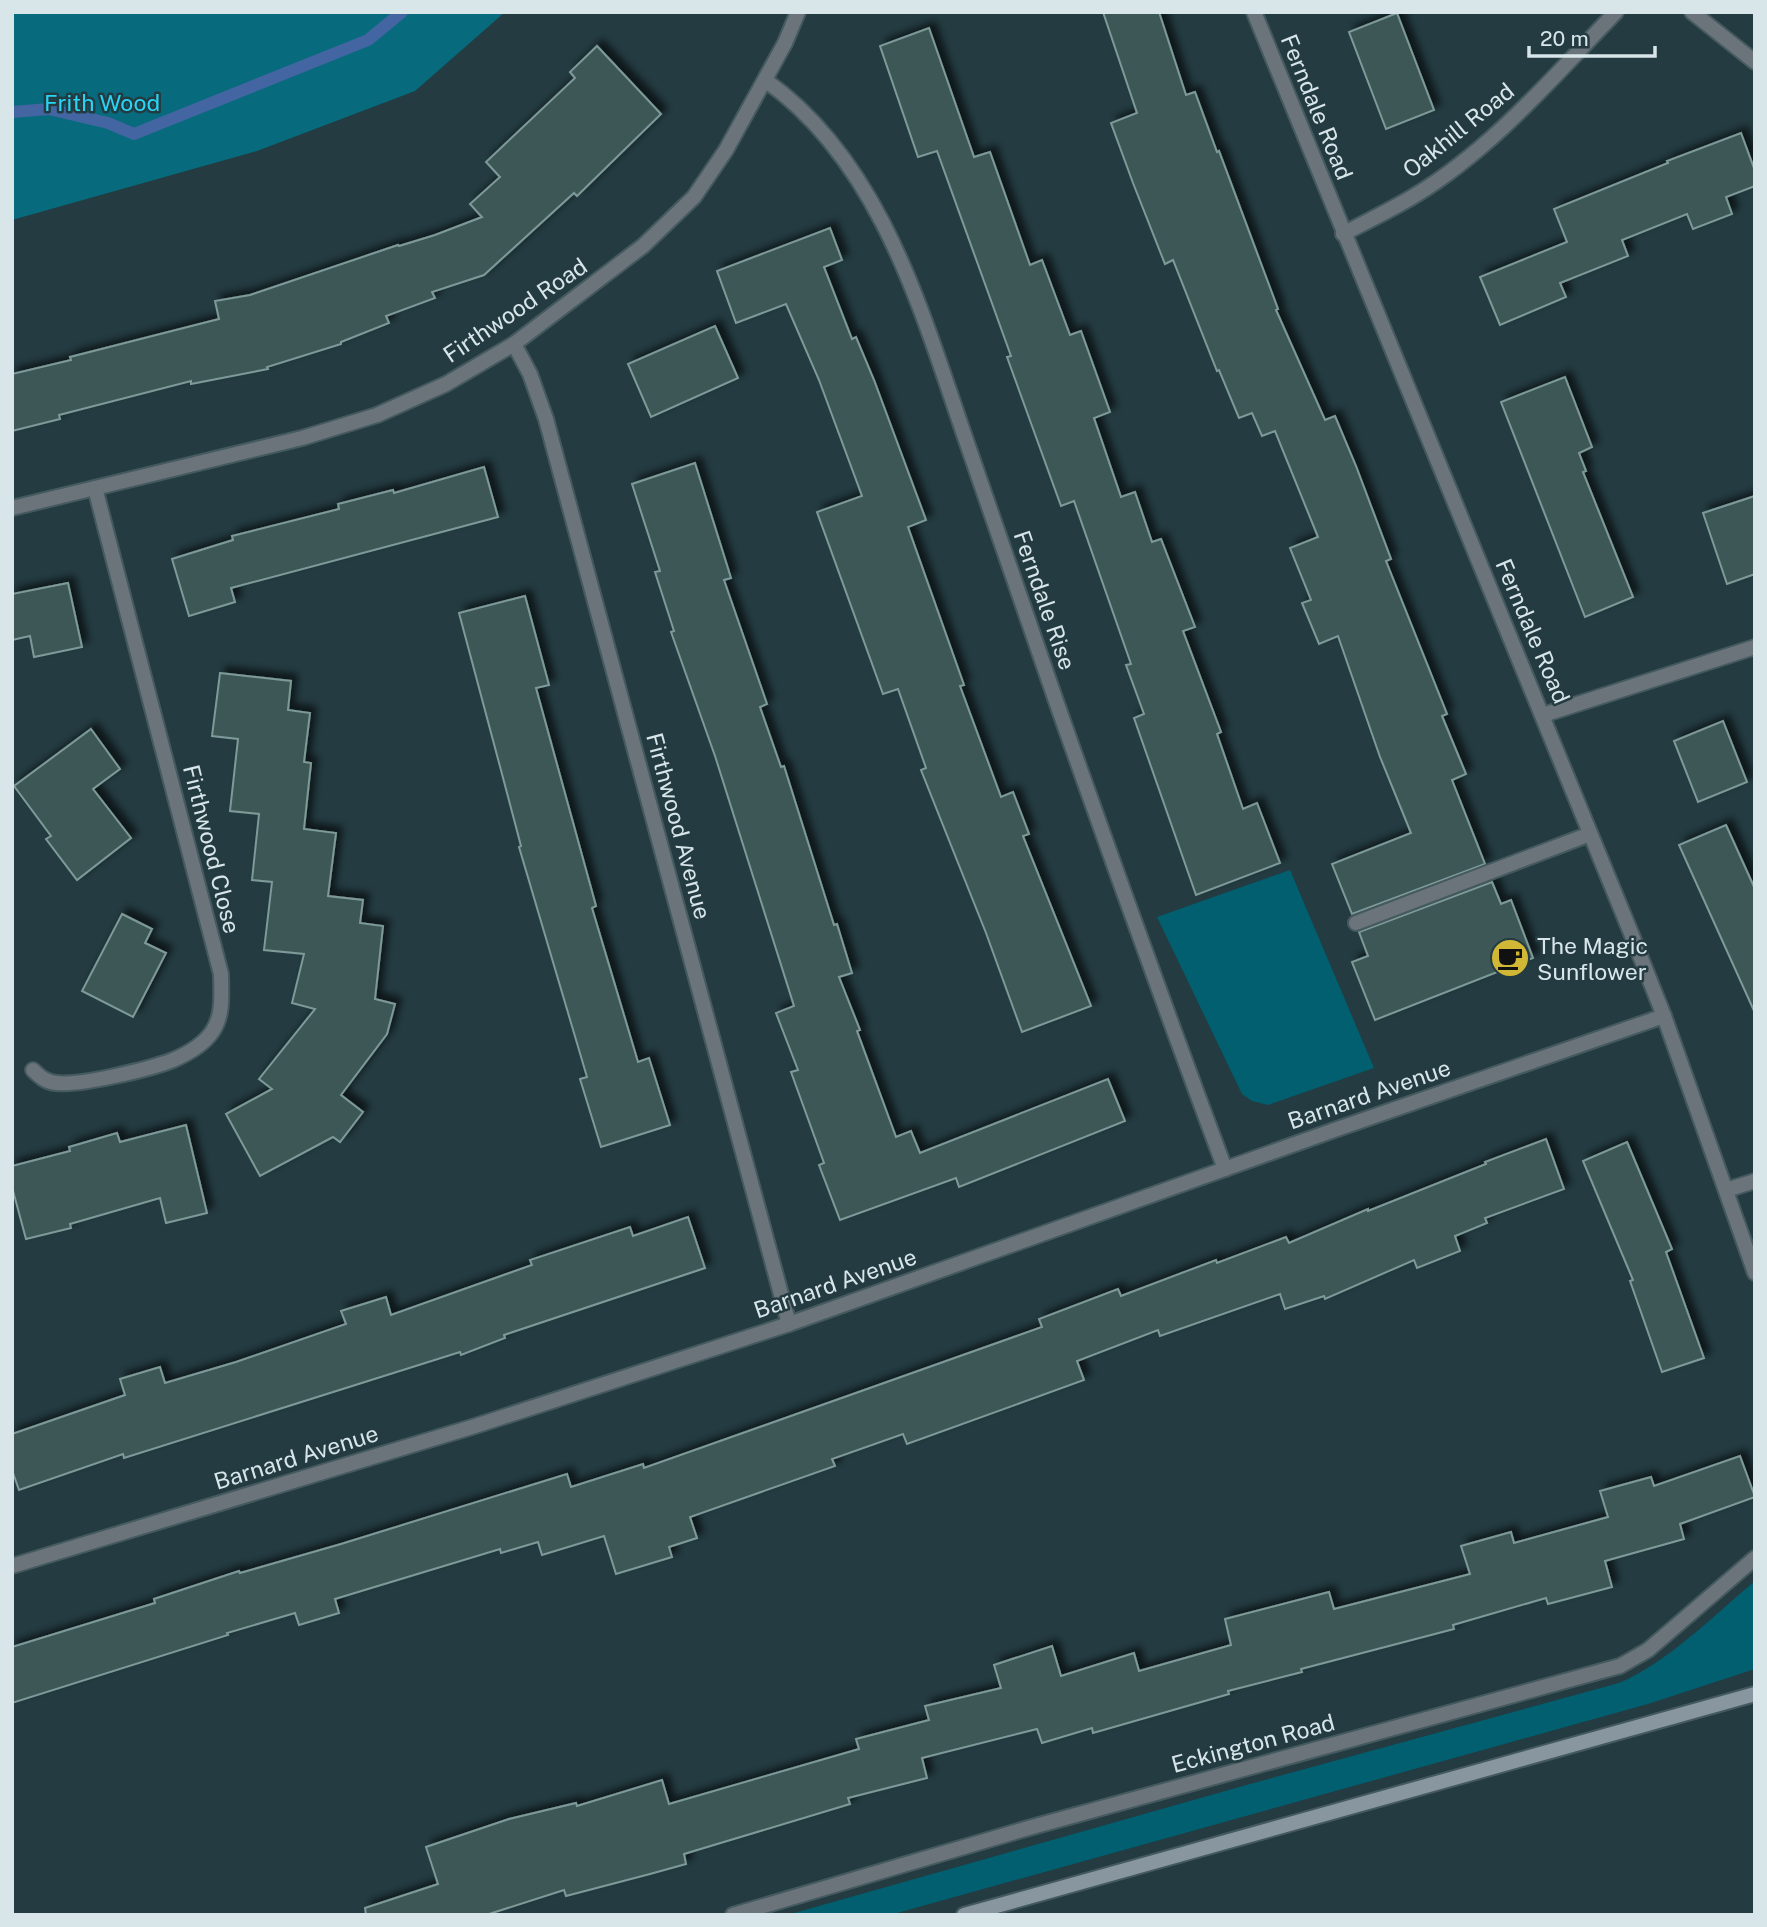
<svg xmlns="http://www.w3.org/2000/svg" width="1767" height="1927" viewBox="0 0 1767 1927" font-family="'Public Sans',sans-serif">
<style>
.green{fill:#015f6f}
.forest{fill:#076b7d}
.lines{fill:none;stroke-linecap:round;stroke-linejoin:round}
.stream{stroke:#4365a2;stroke-width:12}
.building{fill:#3d5756;stroke:#7e9a98;stroke-width:2;filter:url(#shadow)}
.service-casing{stroke:#445a5f;stroke-width:18}
.minor-casing{stroke:#445a5f;stroke-width:18}
.secondary-casing{stroke:#445a5f;stroke-width:18}
.service{stroke:#6b747a;stroke-width:14}
.minor{stroke:#6b747a;stroke-width:14}
.secondary{stroke:#8896a0;stroke-width:14}
.labels{text-anchor:middle;dominant-baseline:central;stroke-width:5;stroke-linejoin:round;paint-order:stroke}
.park-label{font-size:23px;fill:#29d5f5;stroke:#233b41}
.street-label{font-size:23px;fill:#d8e6ea;stroke:#233b41}
.poi-label{font-size:23px;fill:#d8e6ea;stroke:#233b41;text-anchor:start}
</style>
<defs>
<filter id="shadow"><feDropShadow dx="6" dy="-6" stdDeviation="3.5" flood-color="#0009"/></filter>
</defs>
<rect width="100%" height="100%" fill="#233b41"/>
<g class="green">
<path d="M 1290,870 L 1374,1068 L 1268,1105 L 1252,1101 L 1242,1094 L 1157,917 Z"/>
<path d="M 1755,1581 L 1755,1669 L 1648,1704 L 890,1915 L 787,1915 L 1250,1784 L 1619,1683 C 1667,1663 1714,1615 1755,1581 Z"/>
</g>
<path class="forest" d="M 12,12 L 505,12 L 415,91 L 257,151 L 12,220 Z"/>
<g class="lines">
<path class="stream" d="M 12,112 L 49,109 L 108,123 L 134,134 L 368,40 L 402,12"/>
</g>
<g class="building">
<path d="M 1103,12 L 1159,12 L 1186,95 L 1195,92 L 1217,152 L 1219,151 L 1278,309 L 1276,310 L 1325,420 L 1335,416 L 1356,466 L 1391,559 L 1386,561 L 1447,714 L 1442,716 L 1466,774 L 1452,780 L 1485,864 L 1352,914 L 1332,864 L 1411,833 L 1380,757 L 1338,636 L 1319,644 L 1302,603 L 1311,600 L 1290,548 L 1318,537 L 1275,431 L 1262,436 L 1252,413 L 1239,418 L 1219,370 L 1217,371 L 1173,260 L 1165,264 L 1133,183 L 1111,123 L 1137,113 Z"/>
<path d="M 1397,13 L 1434,110 L 1386,129 L 1349,32 Z"/>
<path d="M 929,28 L 974,157 L 990,152 L 1030,265 L 1042,260 L 1070,335 L 1081,331 L 1110,412 L 1094,418 L 1121,497 L 1135,492 L 1152,542 L 1161,539 L 1195,627 L 1183,631 L 1221,732 L 1217,734 L 1243,809 L 1257,803 L 1280,863 L 1196,895 L 1134,718 L 1144,714 L 1126,665 L 1131,664 L 1074,501 L 1061,506 L 1007,357 L 1011,356 L 937,151 L 918,157 L 880,46 Z"/>
<path d="M 597,46 L 661,114 L 577,196 L 574,193 L 484,275 L 432,292 L 435,298 L 386,316 L 389,323 L 341,342 L 341,344 L 267,367 L 268,369 L 191,384 L 191,381 L 59,415 L 60,419 L 12,431 L 12,374 L 71,360 L 70,357 L 219,319 L 215,301 L 250,295 L 398,245 L 399,246 L 435,235 L 482,217 L 470,204 L 500,177 L 486,162 L 575,78 L 570,72 Z"/>
<path d="M 1741,133 L 1755,171 L 1755,186 L 1726,197 L 1732,214 L 1693,229 L 1687,214 L 1622,240 L 1628,256 L 1560,283 L 1566,297 L 1500,325 L 1480,277 L 1567,242 L 1554,209 L 1668,163 L 1667,161 Z"/>
<path d="M 830,228 L 842,260 L 824,267 L 852,339 L 856,337 L 874,380 L 926,520 L 908,527 L 964,685 L 960,686 L 1001,797 L 1013,792 L 1029,834 L 1023,836 L 1091,1006 L 1022,1032 L 986,933 L 921,770 L 926,768 L 898,689 L 883,694 L 817,512 L 862,496 L 819,380 L 786,304 L 736,323 L 717,271 Z"/>
<path d="M 715,326 L 738,378 L 651,417 L 628,364 Z"/>
<path d="M 1565,377 L 1592,447 L 1579,453 L 1586,471 L 1583,472 L 1633,597 L 1585,617 L 1501,402 Z"/>
<path d="M 695,463 L 731,578 L 724,580 L 767,704 L 760,707 L 781,767 L 784,766 L 834,925 L 837,924 L 852,973 L 839,977 L 860,1030 L 857,1031 L 896,1137 L 911,1131 L 920,1153 L 1108,1079 L 1125,1121 L 959,1187 L 956,1178 L 840,1220 L 819,1165 L 824,1163 L 791,1072 L 798,1070 L 776,1013 L 794,1006 L 715,756 L 671,632 L 674,631 L 655,572 L 660,571 L 632,484 Z"/>
<path d="M 484,467 L 498,517 L 231,588 L 235,602 L 189,616 L 172,559 L 233,540 L 232,536 L 339,509 L 338,504 L 393,490 L 394,493 Z"/>
<path d="M 1755,496 L 1755,574 L 1727,584 L 1703,513 Z"/>
<path d="M 68,583 L 82,647 L 34,657 L 30,636 L 12,640 L 12,594 Z"/>
<path d="M 525,596 L 549,685 L 536,688 L 596,906 L 592,908 L 638,1062 L 649,1058 L 670,1125 L 601,1147 L 580,1079 L 587,1077 L 519,847 L 521,846 L 502,774 L 459,613 Z"/>
<path d="M 220,673 L 291,681 L 288,710 L 310,713 L 304,762 L 311,763 L 304,829 L 336,833 L 328,896 L 363,900 L 360,923 L 383,926 L 375,999 L 395,1004 L 387,1034 L 341,1095 L 363,1112 L 340,1142 L 333,1137 L 260,1176 L 226,1114 L 272,1089 L 259,1079 L 315,1009 L 292,1003 L 304,954 L 264,950 L 272,882 L 252,880 L 259,814 L 230,811 L 238,739 L 212,736 Z"/>
<path d="M 1723,721 L 1747,782 L 1698,802 L 1674,741 Z"/>
<path d="M 91,729 L 120,769 L 93,789 L 131,838 L 77,880 L 46,839 L 51,836 L 14,786 Z"/>
<path d="M 1726,825 L 1755,889 L 1755,1013 L 1679,845 Z"/>
<path d="M 1492,882 L 1501,904 L 1511,900 L 1533,958 L 1375,1020 L 1352,962 L 1368,956 L 1359,932 Z"/>
<path d="M 122,914 L 152,929 L 145,943 L 166,953 L 133,1017 L 82,991 Z"/>
<path d="M 186,1125 L 207,1213 L 166,1223 L 160,1198 L 70,1224 L 71,1228 L 26,1239 L 12,1187 L 12,1166 L 70,1151 L 69,1147 L 117,1133 L 120,1142 Z"/>
<path d="M 1546,1139 L 1564,1189 L 1485,1218 L 1487,1223 L 1455,1236 L 1460,1251 L 1417,1268 L 1414,1260 L 1325,1299 L 1324,1296 L 1285,1309 L 1280,1294 L 1160,1336 L 1158,1330 L 1077,1361 L 1084,1380 L 907,1444 L 903,1434 L 832,1459 L 835,1466 L 690,1517 L 697,1538 L 669,1547 L 672,1557 L 616,1574 L 604,1536 L 542,1555 L 538,1542 L 501,1553 L 500,1549 L 335,1599 L 339,1613 L 299,1625 L 295,1613 L 227,1633 L 228,1635 L 12,1703 L 12,1647 L 155,1603 L 154,1599 L 239,1571 L 240,1573 L 341,1544 L 567,1474 L 571,1487 L 643,1464 L 644,1468 L 1042,1327 L 1039,1319 L 1118,1289 L 1121,1296 L 1216,1260 L 1217,1263 L 1286,1237 L 1289,1243 L 1368,1209 L 1368,1211 L 1486,1164 L 1485,1162 Z"/>
<path d="M 1627,1142 L 1672,1249 L 1666,1252 L 1704,1358 L 1662,1372 L 1630,1281 L 1633,1280 L 1583,1161 Z"/>
<path d="M 688,1217 L 705,1268 L 504,1335 L 505,1338 L 461,1355 L 460,1352 L 124,1458 L 123,1454 L 19,1490 L 12,1470 L 12,1434 L 125,1395 L 120,1379 L 160,1367 L 165,1383 L 236,1362 L 346,1324 L 341,1311 L 386,1297 L 391,1315 L 532,1265 L 530,1260 L 630,1227 L 633,1236 Z"/>
<path d="M 1740,1456 L 1755,1497 L 1680,1524 L 1684,1539 L 1605,1561 L 1612,1587 L 1548,1604 L 1546,1598 L 1453,1625 L 1454,1629 L 1301,1669 L 1302,1672 L 1228,1691 L 1229,1694 L 1093,1733 L 1092,1728 L 1042,1743 L 1037,1729 L 922,1758 L 927,1778 L 848,1798 L 850,1804 L 684,1854 L 686,1864 L 650,1874 L 566,1896 L 564,1890 L 486,1915 L 366,1915 L 365,1908 L 438,1884 L 426,1847 L 509,1819 L 576,1803 L 577,1806 L 662,1780 L 669,1804 L 859,1749 L 856,1739 L 929,1720 L 925,1706 L 1001,1688 L 994,1665 L 1052,1646 L 1061,1676 L 1134,1653 L 1139,1671 L 1231,1645 L 1225,1619 L 1329,1592 L 1334,1609 L 1470,1574 L 1461,1546 L 1511,1532 L 1514,1543 L 1608,1517 L 1600,1491 L 1651,1477 L 1654,1486 Z"/>
</g>
<g class="lines">
<defs>
<path id="service" d="M 1356,923 L 1590,834"/>
<g id="minor">
<path d="M 1254,12 L 1631,933 L 1664,1016 L 1755,1273"/>
<path d="M 1692,12 L 1755,62"/>
<path d="M 765,80 C 883,163 923,317 968,446 C 997,531 1027,616 1056,701 C 1111,858 1167,1013 1225,1169"/>
<path d="M 1343,234 C 1367,221 1391,210 1414,196 C 1492,149 1553,77 1616,12"/>
<path d="M 514,344 L 530,374 L 546,419 L 789,1324"/>
<path d="M 12,508 L 302,438 L 377,415 L 446,384 L 514,344 L 643,246 L 694,197 L 726,150 L 785,43 L 798,12"/>
<path d="M 1543,715 L 1755,647"/>
<path d="M 33,1070 C 40,1077 46,1082 56,1083 C 80,1086 150,1069 173,1060 C 187,1054 203,1045 212,1032 C 224,1015 221,993 221,974 L 95,488"/>
<path d="M 1726,1190 L 1755,1181"/>
<path d="M 12,1566 L 472,1427 L 789,1324 L 1340,1128 L 1664,1016"/>
<path d="M 733,1915 L 1032,1827 L 1620,1666 L 1648,1650 L 1755,1558"/>
</g>
<path id="secondary" d="M 964,1915 L 1755,1694"/>
</defs>
<use href="#service" class="service-casing"/>
<use href="#minor" class="minor-casing"/>
<use href="#secondary" class="secondary-casing"/>
<use href="#service" class="service"/>
<use href="#minor" class="minor"/>
<use href="#secondary" class="secondary"/>
</g>
<defs>
<symbol id="cafe-disc" viewBox="-11 -11 22 22"><circle r="9.5" fill="#d1b736" stroke="#233b41"/><path d="M-5.5-4.5H6V0H3Q3 3.5 0 3.5H-2.5Q-5.5 3.5-5.5 0ZM3-3.2v2h1.7v-2ZM-6 4.5H4V6H-6Z" fill="#111"/></symbol>
</defs>
<g fill-rule="evenodd">
<use href="#cafe-disc" x="1488" y="936" width="44" height="44"/>
</g>
<g class="labels">
<g class="park-label">
<text x="102" y="102">Frith Wood</text>
</g>
<g class="street-label">
<text transform="translate(1317 107) rotate(68)">Ferndale Road</text>
<text transform="translate(1458 130) rotate(-39)">Oakhill Road</text>
<text transform="translate(515 310) rotate(-34)">Firthwood Road</text>
<text transform="translate(1045 600) rotate(71)">Ferndale Rise</text>
<text transform="translate(1533 631) rotate(67)">Ferndale Road</text>
<text transform="translate(679 826) rotate(75)">Firthwood Avenue</text>
<text transform="translate(212 849) rotate(76)">Firthwood Close</text>
<text transform="translate(1369 1094) rotate(-19)">Barnard Avenue</text>
<text transform="translate(835 1283) rotate(-19)">Barnard Avenue</text>
<text transform="translate(296 1457) rotate(-17)">Barnard Avenue</text>
<text transform="translate(1253 1743) rotate(-15)">Eckington Road</text>
</g>
<g class="poi-label">
<text x="1537" y="945">The Magic<tspan x="1537" dy="26">Sunflower</tspan></text>
</g>
</g>
<rect width="1767" height="1927" fill="none" stroke="#d8e6ea" stroke-width="28"/>
<path d="M1529 46v10h126v-10" fill="none" stroke="#d8e6ea" stroke-width="3.5"/>
<text x="1540" y="46" font-size="21" fill="#d8e6ea" stroke="#233b41" stroke-width="5" paint-order="stroke">20 m</text>
</svg>
